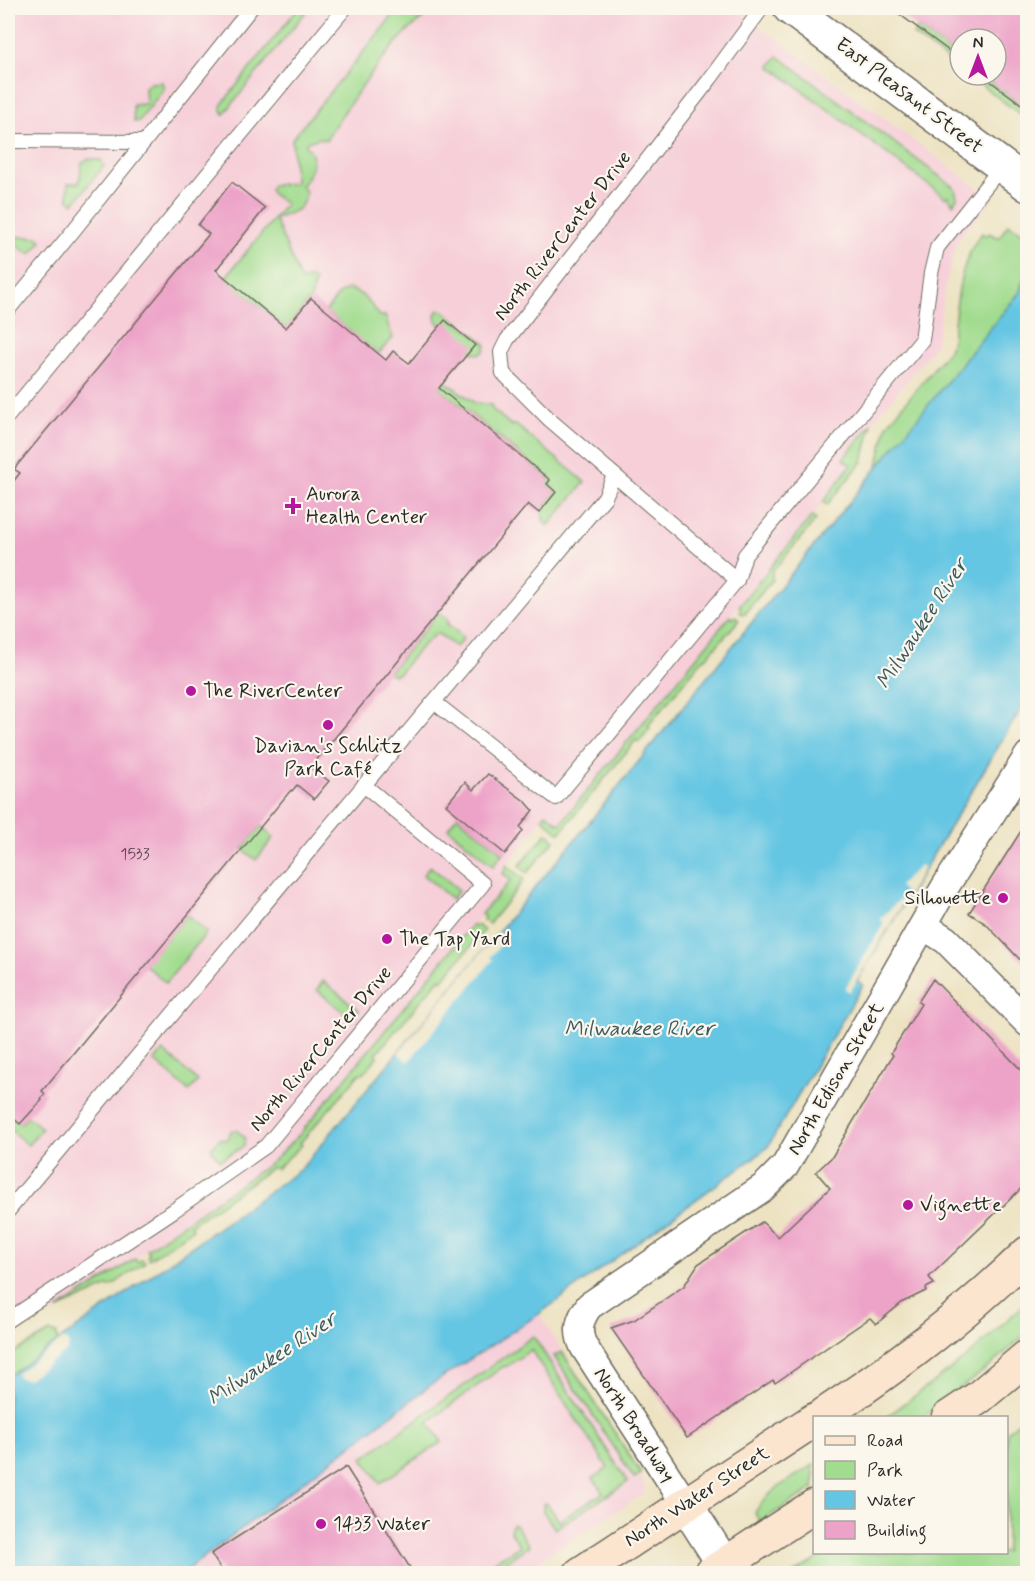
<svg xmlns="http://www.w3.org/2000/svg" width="1035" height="1581" viewBox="0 0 1035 1581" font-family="Mynerve,sans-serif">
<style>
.built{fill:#f6cfd9}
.green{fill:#a1dc8f;stroke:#66845d;stroke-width:1.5}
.water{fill:#65c6e3;stroke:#487887;stroke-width:1.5}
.pier{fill:#ede3c3}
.building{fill:#eda3c8}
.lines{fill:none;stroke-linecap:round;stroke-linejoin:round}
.service-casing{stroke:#6f6b60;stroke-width:16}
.minor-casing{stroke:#6f6b60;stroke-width:30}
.tertiary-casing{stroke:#6f6b60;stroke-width:36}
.secondary-casing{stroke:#6f6b60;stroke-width:36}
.service{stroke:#fff;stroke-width:14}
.minor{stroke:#fff;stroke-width:27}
.tertiary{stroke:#fff;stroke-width:33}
.secondary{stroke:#fbe5cf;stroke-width:33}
.poi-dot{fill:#b5179e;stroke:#fbf7ec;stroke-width:2}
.labels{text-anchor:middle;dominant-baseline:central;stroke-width:4.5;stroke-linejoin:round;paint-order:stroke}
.number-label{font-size:16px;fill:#5c4952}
.street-label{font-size:20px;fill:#2b2b2b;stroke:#fbf7ec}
.poi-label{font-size:20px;fill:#2b2b2b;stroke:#fbf7ec;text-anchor:start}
.water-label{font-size:21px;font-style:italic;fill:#3c5a62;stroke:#fbf7ec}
</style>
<rect width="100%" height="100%" fill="#fbf7ec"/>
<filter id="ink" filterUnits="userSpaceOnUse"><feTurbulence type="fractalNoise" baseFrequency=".0167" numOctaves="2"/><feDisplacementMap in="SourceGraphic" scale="12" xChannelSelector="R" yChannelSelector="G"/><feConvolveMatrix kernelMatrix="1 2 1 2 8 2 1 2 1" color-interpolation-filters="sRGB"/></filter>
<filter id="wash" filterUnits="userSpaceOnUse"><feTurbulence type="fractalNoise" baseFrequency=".008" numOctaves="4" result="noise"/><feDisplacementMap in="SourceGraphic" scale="24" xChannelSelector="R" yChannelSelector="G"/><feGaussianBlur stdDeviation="1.35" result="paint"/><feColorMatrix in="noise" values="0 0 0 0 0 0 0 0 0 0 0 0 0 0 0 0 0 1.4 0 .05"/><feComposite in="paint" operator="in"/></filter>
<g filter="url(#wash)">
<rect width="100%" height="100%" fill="#ede3c3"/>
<g class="built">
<path d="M 8,8 L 735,8 L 993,199 L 958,239 L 946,282 L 936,344 L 844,458 L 852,465 L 812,516 L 560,824 L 546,814 L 507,865 L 504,874 L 511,880 L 299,1135 L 272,1162 L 135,1258 L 138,1262 L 142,1259 L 145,1262 L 110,1287 L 108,1286 L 46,1316 L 8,1339 Z"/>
<path d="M 539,1314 L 641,1473 L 645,1488 L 643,1494 L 520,1573 L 168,1574 L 210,1553 L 432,1384 Z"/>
</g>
<g class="green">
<path d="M 298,8 L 309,8 L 224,114 L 221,108 L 222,104 Z"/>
<path d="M 399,8 L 439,8 C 406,26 385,55 362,86 C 350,104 337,121 326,140 L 320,138 L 306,142 L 306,146 C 319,155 310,176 301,186 L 306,191 C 303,214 292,211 275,219 L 301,281 L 311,278 L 315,281 L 311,298 L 286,328 L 225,278 L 286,204 L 271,193 L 270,189 L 272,185 L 295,183 L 292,139 Z"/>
<path d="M 918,28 L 960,59 L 960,69 L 913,35 Z"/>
<path d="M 778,56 L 955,188 L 957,198 L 953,204 L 948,196 L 946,198 L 770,66 Z"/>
<path d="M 968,75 L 982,75 L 1027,109 L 1024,117 Z"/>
<path d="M 162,82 L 164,89 L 139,121 L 134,122 L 133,105 L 146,104 L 145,88 L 150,83 Z"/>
<path d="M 87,159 L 101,160 L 104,166 L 74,203 L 68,199 L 68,183 L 79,183 L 82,163 Z"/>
<path d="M 1008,224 L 1027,235 L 1027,268 L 1020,292 L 877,469 L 887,425 L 949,350 L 952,340 C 957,304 958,262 982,233 L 986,236 L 989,233 L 999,238 Z"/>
<path d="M 8,237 L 37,237 L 42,241 L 31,254 L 29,254 L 14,243 L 8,251 Z"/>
<path d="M 348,289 C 365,293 370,304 380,316 L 385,316 L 393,338 L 378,354 L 326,311 L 340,293 Z"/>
<path d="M 442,310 L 484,342 L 486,346 L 484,351 L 480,354 L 474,353 L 436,321 L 435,316 L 437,311 Z"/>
<path d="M 445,381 L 475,403 L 491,405 L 493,410 L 511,425 L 516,425 L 585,482 L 548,526 C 535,515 548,502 556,492 L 547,484 L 550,479 L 439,388 Z"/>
<path d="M 872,424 L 863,461 L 827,505 L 823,502 L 851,465 L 843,459 Z"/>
<path d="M 812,516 L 816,520 L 772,572 L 772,580 L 745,613 L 742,614 L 739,612 L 741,608 L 739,606 Z"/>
<path d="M 438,613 L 446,617 L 449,622 L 447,624 L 462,636 L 463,639 L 456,647 L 437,633 L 421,647 L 399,673 L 394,675 L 389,673 Z"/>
<path d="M 730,616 L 733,619 L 735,616 L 739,620 L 706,658 L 702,660 L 648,726 L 650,728 L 639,742 L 636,740 L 560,833 L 542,818 L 546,813 L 560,824 Z"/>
<path d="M 457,816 L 503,853 L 493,866 L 448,828 Z"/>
<path d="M 261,826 L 274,837 L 256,860 L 242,849 Z"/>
<path d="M 547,833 L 555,840 L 527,873 L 519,866 Z"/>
<path d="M 507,865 L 524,880 L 489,924 L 483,920 L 484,917 L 481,914 L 511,880 L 503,874 Z"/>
<path d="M 430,866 L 459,890 L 452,899 L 423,875 Z"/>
<path d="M 187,915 L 207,932 L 166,983 L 145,965 Z"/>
<path d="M 472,925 L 475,927 L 478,925 L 484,931 L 442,980 L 440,978 L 376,1054 L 378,1056 L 363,1074 L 360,1073 L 300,1143 L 302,1145 L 276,1169 L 273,1167 L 191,1225 L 193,1229 L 149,1259 L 147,1256 L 149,1254 L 147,1249 L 272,1162 L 299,1135 Z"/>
<path d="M 323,981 L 359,1010 L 352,1019 L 317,990 Z"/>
<path d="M 163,1051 L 198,1081 L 189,1091 L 154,1061 Z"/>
<path d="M 28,1117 L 42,1128 L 28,1145 L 8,1128 L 8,1119 L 10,1121 L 13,1118 L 20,1124 Z"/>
<path d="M 236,1130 L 245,1138 L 244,1146 L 220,1160 L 212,1151 L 212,1147 L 220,1138 L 226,1140 L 232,1131 Z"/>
<path d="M 135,1259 L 138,1262 L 142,1259 L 145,1262 L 110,1287 L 108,1286 L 57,1310 Z"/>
<path d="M 1027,1302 L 1027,1333 L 990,1366 L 923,1417 L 885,1418 L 967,1357 Z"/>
<path d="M 50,1332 L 57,1334 L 58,1341 L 8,1377 L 8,1356 Z"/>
<path d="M 533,1336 L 628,1482 L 555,1529 L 543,1511 L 543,1504 L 545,1503 L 549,1506 L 559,1521 L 603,1493 L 593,1478 L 608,1468 L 531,1350 L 506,1367 L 504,1366 L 428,1422 L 442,1442 L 380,1483 L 363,1458 Z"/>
<path d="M 562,1352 L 641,1473 L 641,1474 L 634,1478 L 554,1356 Z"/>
<path d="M 1027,1415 L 1027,1573 L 794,1573 L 827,1553 L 1006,1552 L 1007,1432 Z"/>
<path d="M 814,1465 L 814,1488 L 760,1522 L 755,1513 C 767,1490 793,1478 814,1465 Z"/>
<path d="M 513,1524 L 517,1527 L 529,1546 L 487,1573 L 475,1573 L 520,1546 L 510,1530 Z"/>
</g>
<path class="water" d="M 1027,268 L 1027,699 L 857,981 L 863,985 L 767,1148 L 539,1314 L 432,1384 L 183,1573 L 8,1573 L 8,1377 L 301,1169 L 592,819 L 1020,292 Z"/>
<g class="pier">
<path d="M 921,865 L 924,868 L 850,992 L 845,989 L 883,925 L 883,922 L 880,919 L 906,893 L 899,886 Z"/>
<path d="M 498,932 L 506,939 L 490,957 L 493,960 L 408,1062 L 398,1053 Z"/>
<path d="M 64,1339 L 69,1344 L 68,1350 L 28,1379 L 20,1378 L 16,1374 Z"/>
</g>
<g id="blocks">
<g class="building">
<path d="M 891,8 L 1028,8 L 1028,109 L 982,75 L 996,75 L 996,39 L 960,39 L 960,59 Z"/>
<path d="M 232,182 L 265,208 L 216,270 L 286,328 L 311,298 L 386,360 L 393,351 L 409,363 L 445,320 L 475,345 L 439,388 L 550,480 L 547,484 L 556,492 L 539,513 L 528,504 L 314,763 L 311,768 L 329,781 L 314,799 L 297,785 L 292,791 L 291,790 L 42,1091 L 45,1094 L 41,1099 L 42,1100 L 20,1124 L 8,1114 L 8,488 L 20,473 L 14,469 L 209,234 L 198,225 Z"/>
<path d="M 488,774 L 526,802 L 533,810 L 520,827 L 523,831 L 505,854 L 446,805 L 465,782 L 473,790 Z"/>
<path d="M 1028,820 L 1028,968 L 986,924 L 969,913 Z"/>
<path d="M 933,979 L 1028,1077 L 1028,1182 L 929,1277 L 934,1284 L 926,1288 L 926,1291 L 903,1302 L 876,1324 L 870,1318 L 775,1383 L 773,1380 L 687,1438 L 611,1328 L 634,1320 L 684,1286 L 698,1264 L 762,1222 L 778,1237 L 830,1188 L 816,1172 L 832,1157 L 893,1055 L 891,1053 L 921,1004 L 918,1002 Z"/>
<path d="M 346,1467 L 414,1574 L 224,1574 L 211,1554 Z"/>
</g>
</g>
</g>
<g filter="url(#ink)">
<use href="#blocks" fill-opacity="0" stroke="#6f6b60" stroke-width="1.5"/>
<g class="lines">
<defs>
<g id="service">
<path d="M 8,141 L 144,142"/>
<path d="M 8,310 L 73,231 L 251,8"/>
<path d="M 8,416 L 345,8"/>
<path d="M 737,580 L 550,420 L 503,373 L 501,352 L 507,340 L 710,79 L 762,8"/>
<path d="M 434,702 L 556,798 L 737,580 L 745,555 L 922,340 L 931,273 L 937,248 L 1002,166"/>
<path d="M 8,1211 L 605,497 L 614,475"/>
<path d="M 8,1320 L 173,1211 L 266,1146 L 483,884 L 364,785"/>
</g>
<g id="minor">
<path d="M 924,926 L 946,940 L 1028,1023"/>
<path d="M 686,1505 L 584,1347 C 576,1331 579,1320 589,1306 L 764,1187 L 785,1166 L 945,887 L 1028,756"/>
</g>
<g id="tertiary">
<path d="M 790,8 L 1028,185"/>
<path d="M 686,1505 L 730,1574"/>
</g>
<g id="secondary">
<path d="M 819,1418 C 896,1367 961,1318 1028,1253"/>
<path d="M 948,1418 L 978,1398 L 1028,1356"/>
<path d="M 580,1574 L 814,1420"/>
<path d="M 710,1574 L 814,1506"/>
</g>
</defs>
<use href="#service" class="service-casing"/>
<use href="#minor" class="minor-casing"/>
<use href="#tertiary" class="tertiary-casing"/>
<use href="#secondary" class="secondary-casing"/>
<use href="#service" class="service"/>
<use href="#minor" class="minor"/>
<use href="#tertiary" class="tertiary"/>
<use href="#secondary" class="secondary"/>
</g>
</g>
<g class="poi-dot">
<path d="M290 497h6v6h6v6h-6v6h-6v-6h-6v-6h6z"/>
<circle cx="191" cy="691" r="6"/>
<circle cx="328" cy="725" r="6"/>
<circle cx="1003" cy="898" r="6"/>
<circle cx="387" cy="939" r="6"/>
<circle cx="908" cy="1205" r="6"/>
<circle cx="321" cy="1524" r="6"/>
</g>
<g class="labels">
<g class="number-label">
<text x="135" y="854">1533</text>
</g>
<g class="street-label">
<text transform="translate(909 96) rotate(37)">East Pleasant Street</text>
<text transform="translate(563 236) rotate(-52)">North RiverCenter Drive</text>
<text transform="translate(321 1049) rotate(-50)">North RiverCenter Drive</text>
<text transform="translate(836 1079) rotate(-60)">North Edison Street</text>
<text transform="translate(634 1425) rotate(57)">North Broadway</text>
<text transform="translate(697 1497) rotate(-33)">North Water Street</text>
</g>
<g class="poi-label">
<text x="306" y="494">Aurora<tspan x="306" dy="23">Health Center</tspan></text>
<text x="203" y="691">The RiverCenter</text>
<text x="328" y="746" text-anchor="middle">Davian's Schlitz<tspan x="328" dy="23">Park Café</tspan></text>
<text x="991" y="898" text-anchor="end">Silhouette</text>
<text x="399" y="939">The Tap Yard</text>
<text x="920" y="1205">Vignette</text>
<text x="333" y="1524">1433 Water</text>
</g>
<g class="water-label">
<text transform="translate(922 624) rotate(-57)">Milwaukee River</text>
<text x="639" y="1029">Milwaukee River</text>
<text transform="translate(272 1359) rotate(-34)">Milwaukee River</text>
</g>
</g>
<rect width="1035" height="1581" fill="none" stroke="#fbf7ec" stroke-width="30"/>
<rect x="813" y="1416" width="195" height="138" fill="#fbf7ec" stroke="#a8a59f" stroke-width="1.5"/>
<rect x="825" y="1436" width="30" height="9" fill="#fbe5cf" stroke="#a8a59f" stroke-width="1.5"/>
<text x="867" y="1446" font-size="18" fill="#2b2b2b">Road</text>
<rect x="825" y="1461" width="30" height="18" fill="#a1dc8f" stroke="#a8a59f" stroke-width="1.5"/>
<text x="867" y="1476" font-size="18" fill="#2b2b2b">Park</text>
<rect x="825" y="1491" width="30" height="18" fill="#65c6e3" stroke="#a8a59f" stroke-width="1.5"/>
<text x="867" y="1506" font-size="18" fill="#2b2b2b">Water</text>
<rect x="825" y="1521" width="30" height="18" fill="#eda3c8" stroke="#a8a59f" stroke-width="1.5"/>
<text x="867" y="1536" font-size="18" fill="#2b2b2b">Building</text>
<g transform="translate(978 57)"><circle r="28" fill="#fbf7ec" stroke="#a8a59f" stroke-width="1.5"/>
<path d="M0-4.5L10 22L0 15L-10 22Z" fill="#b5179e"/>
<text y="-9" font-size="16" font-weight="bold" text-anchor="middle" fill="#2b2b2b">N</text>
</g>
</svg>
